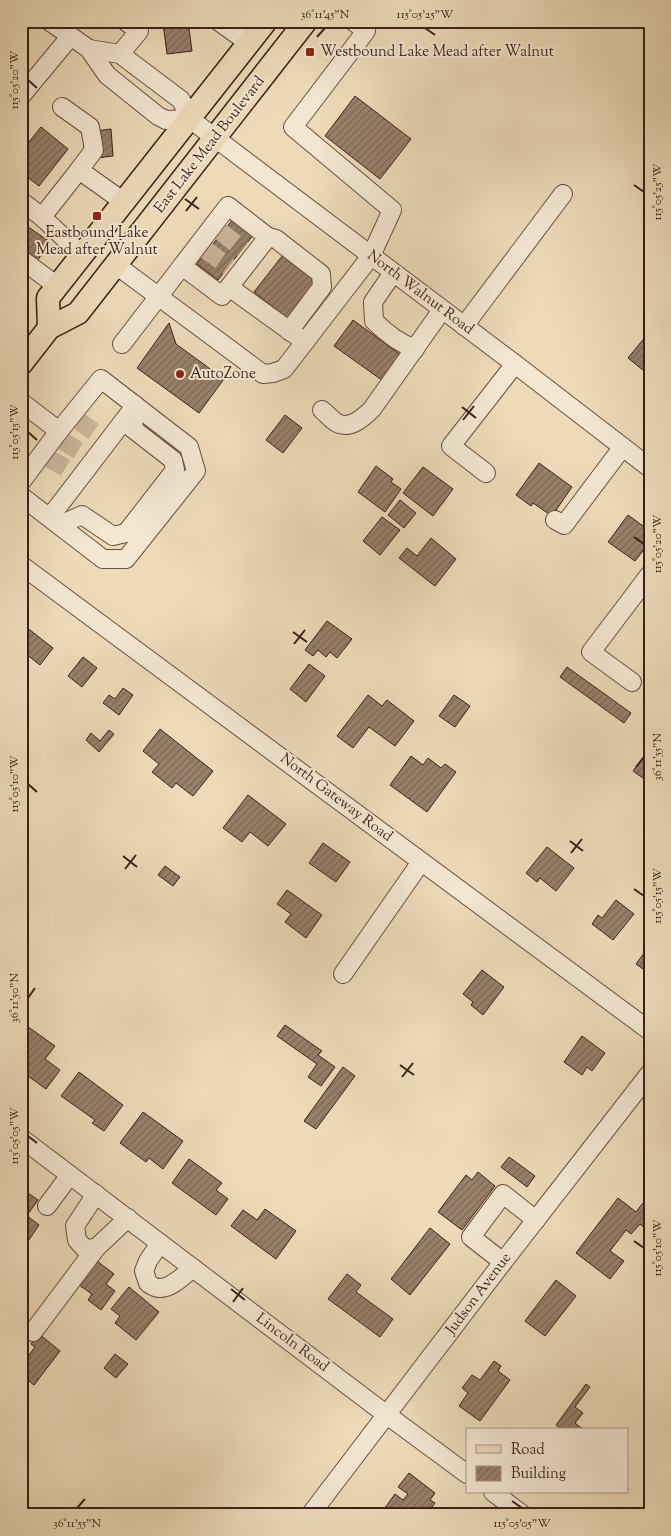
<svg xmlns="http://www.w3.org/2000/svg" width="671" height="1536" viewBox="0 0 671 1536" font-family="'Sorts Mill Goudy',serif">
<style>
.building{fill:url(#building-hatch);stroke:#3d1f15}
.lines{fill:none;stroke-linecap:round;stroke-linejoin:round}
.minor-tunnel{stroke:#c9b598;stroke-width:18;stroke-dasharray:18 9;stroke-linecap:butt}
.minor-casing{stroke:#694e3e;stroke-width:20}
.major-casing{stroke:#3d1f15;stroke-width:25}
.minor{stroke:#f3e7d2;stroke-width:18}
.major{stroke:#ecdab9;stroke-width:22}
.ticks{fill:none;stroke:#3d1f15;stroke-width:2}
.poi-dot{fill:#8f2418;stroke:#f3e7d2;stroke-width:2}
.labels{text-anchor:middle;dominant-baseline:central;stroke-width:4;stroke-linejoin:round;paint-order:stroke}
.poi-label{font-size:15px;fill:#3d1f15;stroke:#f3e7d2;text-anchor:start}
.street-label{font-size:15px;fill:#3d1f15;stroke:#f3e7d2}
.neatline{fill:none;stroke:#3d1f15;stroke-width:2}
.ticks-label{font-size:12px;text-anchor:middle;fill:#3d1f15}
</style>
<defs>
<pattern id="building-hatch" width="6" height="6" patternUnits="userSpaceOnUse" patternTransform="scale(1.25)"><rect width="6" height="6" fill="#98806a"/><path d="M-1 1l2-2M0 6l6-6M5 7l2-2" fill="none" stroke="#7d6856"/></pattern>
</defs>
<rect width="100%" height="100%" fill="#ecdab9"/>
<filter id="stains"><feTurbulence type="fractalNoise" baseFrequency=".004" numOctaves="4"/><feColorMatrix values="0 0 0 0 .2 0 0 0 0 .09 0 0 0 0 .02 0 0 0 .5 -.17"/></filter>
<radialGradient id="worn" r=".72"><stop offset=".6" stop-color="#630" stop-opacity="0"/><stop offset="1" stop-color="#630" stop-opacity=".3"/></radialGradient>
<g class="building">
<path d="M 179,21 L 188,21 L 192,51 L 167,54 L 163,23 Z"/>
<path d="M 355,96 L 411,139 L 380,179 L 325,136 Z"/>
<path d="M 41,127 L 68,149 L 39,186 L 21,172 L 21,152 Z"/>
<path d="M 111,129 L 113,156 L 97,158 L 95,131 Z"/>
<path d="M 234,218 L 254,234 L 218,280 L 197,264 Z"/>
<path d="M 24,224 L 50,242 L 35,264 L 21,255 L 21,228 Z"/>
<path d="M 286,251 L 320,278 L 288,319 L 254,292 Z"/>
<path d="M 353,320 L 405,358 L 386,383 L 334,346 Z"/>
<path d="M 169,323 L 176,344 L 224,379 L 199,413 L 137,368 Z"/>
<path d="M 646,336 L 650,339 L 649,375 L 628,358 Z"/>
<path d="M 285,415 L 302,428 L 283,453 L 266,440 Z"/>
<path d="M 539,463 L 572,487 L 552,516 L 533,503 L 531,506 L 516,495 Z"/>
<path d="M 376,466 L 393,479 L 391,482 L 401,489 L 385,512 L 358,492 Z"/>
<path d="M 423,467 L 453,489 L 433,516 L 403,493 Z"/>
<path d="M 400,500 L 416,513 L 404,528 L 388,515 Z"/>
<path d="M 628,515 L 650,531 L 650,542 L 635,561 L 608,542 Z"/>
<path d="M 382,517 L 400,530 L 380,555 L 363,541 Z"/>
<path d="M 431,538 L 456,559 L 435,586 L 399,558 L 407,548 L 417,556 Z"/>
<path d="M 327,621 L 352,639 L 337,658 L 330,652 L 326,657 L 318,650 L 313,656 L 305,650 Z"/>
<path d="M 21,623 L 53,648 L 40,665 L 21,650 Z"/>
<path d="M 83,657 L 97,668 L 82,687 L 68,676 Z"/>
<path d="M 309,664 L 325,676 L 306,702 L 290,689 Z"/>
<path d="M 567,667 L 631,713 L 624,723 L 560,677 Z"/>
<path d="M 123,688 L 133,695 L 119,715 L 103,703 L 109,695 L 115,699 Z"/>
<path d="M 368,695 L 382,706 L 387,700 L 414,721 L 395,746 L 369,727 L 353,748 L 337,736 Z"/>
<path d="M 454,695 L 470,706 L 455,727 L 439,716 Z"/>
<path d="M 160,729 L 213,771 L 193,796 L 176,783 L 172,788 L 152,772 L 159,764 L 143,751 Z"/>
<path d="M 109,730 L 114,734 L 99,752 L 86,740 L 91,733 L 100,741 Z"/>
<path d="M 647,752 L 650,755 L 650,783 L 633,771 Z"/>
<path d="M 411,756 L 423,765 L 428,758 L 441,768 L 445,764 L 456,772 L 427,812 L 390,785 Z"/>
<path d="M 248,795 L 286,824 L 268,846 L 250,832 L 242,842 L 223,828 Z"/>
<path d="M 323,843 L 350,862 L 336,882 L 309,863 Z"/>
<path d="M 547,847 L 574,868 L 556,891 L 540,878 L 537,882 L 526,873 Z"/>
<path d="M 165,866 L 180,877 L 173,886 L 158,875 Z"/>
<path d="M 287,890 L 322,915 L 306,938 L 285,922 L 291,914 L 277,904 Z"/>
<path d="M 616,900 L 634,914 L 613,940 L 592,924 L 598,915 L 602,918 Z"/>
<path d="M 650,945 L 650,974 L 636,964 Z"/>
<path d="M 482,970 L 504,987 L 483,1015 L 471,1005 L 473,1002 L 463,994 Z"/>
<path d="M 24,1024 L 55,1046 L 45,1059 L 60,1070 L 46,1089 L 21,1071 L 21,1028 Z"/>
<path d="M 285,1025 L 322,1051 L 318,1055 L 335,1067 L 321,1086 L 308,1077 L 317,1064 L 277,1036 Z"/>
<path d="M 582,1036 L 605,1053 L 592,1071 L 587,1067 L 582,1075 L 564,1062 Z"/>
<path d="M 343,1067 L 355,1076 L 316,1129 L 304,1121 Z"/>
<path d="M 79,1072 L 123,1105 L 104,1131 L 92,1123 L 95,1120 L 61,1096 Z"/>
<path d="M 143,1112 L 183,1141 L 163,1169 L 149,1158 L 146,1162 L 120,1143 Z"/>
<path d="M 509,1157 L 535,1176 L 527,1187 L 501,1167 Z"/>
<path d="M 189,1159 L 222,1183 L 216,1190 L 228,1199 L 216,1215 L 172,1183 Z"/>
<path d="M 478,1172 L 495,1186 L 462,1230 L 438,1212 L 466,1175 L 472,1180 Z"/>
<path d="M 21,1188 L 38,1200 L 28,1214 L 22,1210 L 21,1210 Z"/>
<path d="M 618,1198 L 636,1212 L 643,1203 L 650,1209 L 650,1226 L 647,1230 L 640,1224 L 631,1234 L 626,1230 L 610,1251 L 624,1261 L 610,1279 L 576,1253 Z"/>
<path d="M 265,1209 L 296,1231 L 276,1259 L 231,1226 L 243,1210 L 257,1220 Z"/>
<path d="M 26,1215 L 39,1225 L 26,1244 L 21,1241 L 21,1222 Z"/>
<path d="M 430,1228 L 450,1244 L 410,1295 L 391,1279 Z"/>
<path d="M 97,1261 L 114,1274 L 106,1284 L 115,1291 L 101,1310 L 88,1300 L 92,1294 L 79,1285 Z"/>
<path d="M 347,1274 L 361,1285 L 356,1292 L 393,1319 L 380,1337 L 328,1299 Z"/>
<path d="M 556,1280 L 576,1296 L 545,1336 L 525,1321 Z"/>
<path d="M 129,1287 L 159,1312 L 136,1340 L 115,1323 L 120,1316 L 111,1309 Z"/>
<path d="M 39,1334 L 60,1351 L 34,1385 L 21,1375 L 23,1372 L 21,1370 L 21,1366 L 35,1347 L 31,1344 Z"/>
<path d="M 115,1354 L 128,1364 L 116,1378 L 104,1368 Z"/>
<path d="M 494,1361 L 501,1366 L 498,1371 L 510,1380 L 480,1421 L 459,1406 L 468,1393 L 462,1388 L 472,1375 L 480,1380 Z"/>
<path d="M 586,1384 L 590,1387 L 575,1407 L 583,1413 L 575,1423 L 584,1430 L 562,1430 L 556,1425 Z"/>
<path d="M 409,1473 L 435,1493 L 430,1500 L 435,1503 L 426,1515 L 421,1511 L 418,1515 L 386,1515 L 382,1512 L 395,1494 L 403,1500 L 408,1494 L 398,1487 Z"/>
<path d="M 650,1499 L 650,1515 L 639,1515 Z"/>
</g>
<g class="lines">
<g class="minor-tunnel">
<path d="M 221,232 L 243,249"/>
<path d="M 206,250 L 229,267"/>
<path d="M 79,421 L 101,437"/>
<path d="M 63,441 L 87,456"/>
<path d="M 50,459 L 74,473"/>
</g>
<defs>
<g id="minor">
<path d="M 49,21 L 89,49 L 107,75 L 158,116 L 166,120 L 190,119"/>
<path d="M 218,21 L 249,43"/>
<path d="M 89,49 L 120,54 L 181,100 L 190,119 L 515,364 L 650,468"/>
<path d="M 120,54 L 139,31 L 125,21"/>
<path d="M 21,96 L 70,37"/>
<path d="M 62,107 L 90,127 L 94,150 L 79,170 L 124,202"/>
<path d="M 21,201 L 42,217 L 79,170"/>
<path d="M 42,217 L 82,255"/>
<path d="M 268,237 L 276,239 L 321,274 L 322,287 L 289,331"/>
<path d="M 21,259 L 57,286"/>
<path d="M 116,265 L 263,374 L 273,373 L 284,369 L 371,256 L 392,210 L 293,127 L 366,31 L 353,21"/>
<path d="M 393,273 L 373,302 L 374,321 C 386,333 399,343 415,349"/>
<path d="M 229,287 L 268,237 L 228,206 L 182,266 L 222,296 L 229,287 L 305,342"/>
<path d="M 464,326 L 563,194"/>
<path d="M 122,344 L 182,266"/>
<path d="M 21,402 L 59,431"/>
<path d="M 322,410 C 327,414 332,420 337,423 C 350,430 364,417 372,409 L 442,310"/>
<path d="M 486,473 L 451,446 L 515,364"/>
<path d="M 21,482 L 59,431 L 101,379 L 189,447 L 196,471 L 126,559 L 103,559 L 21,496"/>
<path d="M 50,517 L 135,406"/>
<path d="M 555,520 L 564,525 L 622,448"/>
<path d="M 60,525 L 82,515 L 113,536 L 126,533 L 175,470 L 173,460 L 133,429 L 135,405"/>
<path d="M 21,565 L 650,1031"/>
<path d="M 632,682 L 591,652 L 650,574"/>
<path d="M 343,974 L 421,862"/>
<path d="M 21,1138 L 387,1415 L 467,1474"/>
<path d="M 96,1194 L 75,1226 L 77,1240 L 85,1249 L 96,1248 L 128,1218"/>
<path d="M 47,1206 L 70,1175"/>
<path d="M 160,1243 L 148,1261 L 144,1271 L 148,1283 C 151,1285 155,1288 159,1288 C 171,1289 184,1275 193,1268"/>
<path d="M 503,1262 L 471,1237 L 503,1194 L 536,1220"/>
<path d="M 33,1332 L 96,1248"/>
<path d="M 493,1492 L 523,1515"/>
<path d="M 310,1515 L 503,1262 L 650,1073"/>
</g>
<g id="major">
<path d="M 49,328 L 48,298 L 266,21"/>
<path d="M 21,364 L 49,328 L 78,313 L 306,21"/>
</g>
</defs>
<use href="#minor" class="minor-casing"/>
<use href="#major" class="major-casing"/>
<use href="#minor" class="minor"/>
<use href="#major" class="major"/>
</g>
<path class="ticks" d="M 425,28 L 435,35M 317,37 L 325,28M 28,80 L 37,88M 634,185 L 644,192M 185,199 L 199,209M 186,211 L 197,197M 462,407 L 476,418M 463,420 L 474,406M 28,432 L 37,440M 634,537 L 644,544M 293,632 L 307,642M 294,644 L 305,630M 636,767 L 644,757M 28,784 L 37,792M 570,841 L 583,851M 571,853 L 582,839M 123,856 L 137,867M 125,869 L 136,855M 634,889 L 644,896M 28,998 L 35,988M 400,1065 L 414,1075M 402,1077 L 413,1063M 28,1136 L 37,1143M 634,1241 L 644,1248M 231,1289 L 245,1300M 233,1302 L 243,1288M 512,1501 L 522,1508M 77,1508 L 85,1499"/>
<g class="poi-dot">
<rect x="305" y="47" width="10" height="10" rx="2.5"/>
<rect x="92" y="211" width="10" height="10" rx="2.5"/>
<circle cx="180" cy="374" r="5"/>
</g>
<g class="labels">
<g class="poi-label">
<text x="320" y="52">Westbound Lake Mead after Walnut</text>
<text x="97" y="233" text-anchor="middle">Eastbound Lake<tspan x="97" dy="17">Mead after Walnut</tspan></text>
<text x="190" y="374">AutoZone</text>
</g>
<g class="street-label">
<text transform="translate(210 145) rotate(-52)">East Lake Mead Boulevard</text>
<text transform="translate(420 293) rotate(37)">North Walnut Road</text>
<text transform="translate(336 798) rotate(37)">North Gateway Road</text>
<text transform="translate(479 1294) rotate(-53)">Judson Avenue</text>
<text transform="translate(292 1343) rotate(37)">Lincoln Road</text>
</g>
</g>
<rect width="671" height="1536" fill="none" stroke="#ecdab9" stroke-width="55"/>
<rect x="466" y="1428" width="162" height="65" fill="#f3e7d2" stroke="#aa9786"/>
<rect x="476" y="1445" width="25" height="8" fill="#ecdab9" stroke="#aa9786"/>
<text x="511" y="1454" font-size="15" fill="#3d1f15">Road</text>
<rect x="476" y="1466" width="25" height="15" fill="url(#building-hatch)" stroke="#aa9786"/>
<text x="511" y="1478" font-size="15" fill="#3d1f15">Building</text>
<rect x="28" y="28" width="616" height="1480" class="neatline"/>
<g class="ticks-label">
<text x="325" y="18">36°11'45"N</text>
<text x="425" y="18">115°05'25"W</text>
<text transform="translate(14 80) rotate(-90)" y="4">115°05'20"W</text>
<text transform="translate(657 192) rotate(-90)" y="4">115°05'25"W</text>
<text transform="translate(14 432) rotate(-90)" y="4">115°05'15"W</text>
<text transform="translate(657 544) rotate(-90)" y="4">115°05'20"W</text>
<text transform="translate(657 757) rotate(-90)" y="4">36°11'55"N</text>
<text transform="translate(14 784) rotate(-90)" y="4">115°05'10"W</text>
<text transform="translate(657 896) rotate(-90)" y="4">115°05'15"W</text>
<text transform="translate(14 998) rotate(-90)" y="4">36°11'50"N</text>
<text transform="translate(14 1136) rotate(-90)" y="4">115°05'05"W</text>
<text transform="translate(657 1248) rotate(-90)" y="4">115°05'10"W</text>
<text x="77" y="1527">36°11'55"N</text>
<text x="522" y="1527">115°05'05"W</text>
</g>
<rect width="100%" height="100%" filter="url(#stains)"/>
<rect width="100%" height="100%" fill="url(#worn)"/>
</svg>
